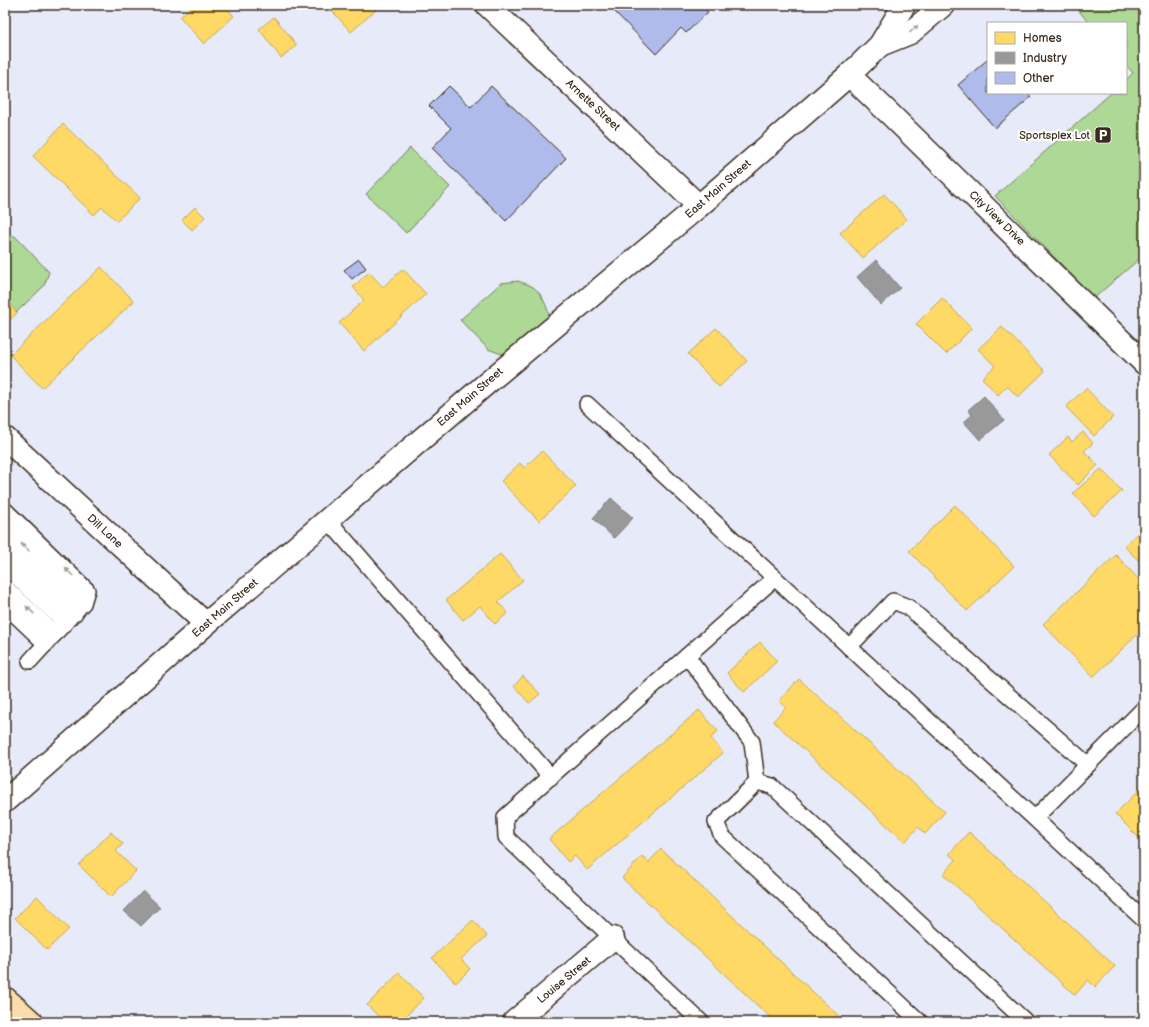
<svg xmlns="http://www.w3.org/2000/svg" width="1149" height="1027" viewBox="0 0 1149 1027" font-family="'Balsamiq Sans',sans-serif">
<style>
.green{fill:#add896;stroke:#74815a}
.homes{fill:#ffd966;stroke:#c4a450}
.industry{fill:#999;stroke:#7d7874}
.building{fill:#aebbeb;stroke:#3b2a1e}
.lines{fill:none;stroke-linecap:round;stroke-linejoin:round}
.service-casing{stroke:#3b2a1e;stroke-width:18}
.minor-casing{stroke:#3b2a1e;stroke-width:25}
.tertiary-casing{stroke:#3b2a1e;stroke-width:25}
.primary-casing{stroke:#3b2a1e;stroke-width:25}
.service{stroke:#fff;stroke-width:15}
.minor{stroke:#fff;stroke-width:22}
.tertiary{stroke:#fff;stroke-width:22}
.primary{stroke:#faddab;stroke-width:22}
.oneway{fill:#a79f9a}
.labels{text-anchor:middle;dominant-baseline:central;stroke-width:4;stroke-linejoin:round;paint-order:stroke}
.street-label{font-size:11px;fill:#3b2a1e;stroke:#fff}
.poi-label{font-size:11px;fill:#3b2a1e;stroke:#fff;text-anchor:end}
</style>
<rect width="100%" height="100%" fill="#e7ebf9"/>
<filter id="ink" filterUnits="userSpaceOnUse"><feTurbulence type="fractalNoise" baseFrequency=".025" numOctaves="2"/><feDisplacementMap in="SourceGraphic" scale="8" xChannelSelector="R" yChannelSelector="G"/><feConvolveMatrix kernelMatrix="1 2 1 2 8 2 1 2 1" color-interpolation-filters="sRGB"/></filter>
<g filter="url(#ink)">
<g class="green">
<path d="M 1074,5 L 1144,5 L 1144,255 L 1094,298 L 995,196 L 1111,93 L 1126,93 L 1126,80 L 1133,73 L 1126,65 L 1126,23 L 1089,23 Z"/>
<path d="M 410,148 L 450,187 L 406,233 L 366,194 Z"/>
<path d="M 5,236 L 15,236 L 49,272 L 44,286 L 5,323 Z"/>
<path d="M 518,281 C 522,283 529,284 533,287 C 541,292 549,309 549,318 L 504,355 L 488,349 L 460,320 L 501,283 Z"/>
</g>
<g class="homes">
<path d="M 193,5 L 224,5 L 234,16 L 204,44 L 180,17 Z"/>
<path d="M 327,5 L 374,5 L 377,9 L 351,32 Z"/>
<path d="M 274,17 L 297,45 L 281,58 L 259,29 Z"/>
<path d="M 63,124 L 140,198 L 117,221 L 102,207 L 94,215 L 33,156 Z"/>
<path d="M 884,194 L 907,219 L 863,258 L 840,233 Z"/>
<path d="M 195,207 L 205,217 L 192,230 L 182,220 Z"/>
<path d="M 101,267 L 134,301 L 42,388 L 10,355 Z"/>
<path d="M 403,269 L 426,294 L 364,351 L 339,323 L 364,300 L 353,287 L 369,272 L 383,287 Z"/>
<path d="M 942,298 L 972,328 L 946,354 L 916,324 Z"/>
<path d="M 7,301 L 17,313 L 5,325 L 5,303 Z"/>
<path d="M 1002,327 L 1045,371 L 1018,397 L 1007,386 L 998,395 L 982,378 L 995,366 L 978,349 Z"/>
<path d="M 716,328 L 747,361 L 719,387 L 688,354 Z"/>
<path d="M 1086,388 L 1113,417 L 1094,436 L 1066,407 Z"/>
<path d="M 1083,432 L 1093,443 L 1084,451 L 1098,465 L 1078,485 L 1049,455 L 1068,437 L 1072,442 Z"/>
<path d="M 542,451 L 576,486 L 539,521 L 501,481 L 520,463 L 524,468 Z"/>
<path d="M 1101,469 L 1122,491 L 1094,516 L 1073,493 Z"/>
<path d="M 955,505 L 1014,566 L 967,611 L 909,551 Z"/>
<path d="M 1144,527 L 1144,566 L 1124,546 Z"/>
<path d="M 500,554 L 523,580 L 498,602 L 508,613 L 495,624 L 480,606 L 463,620 L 446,600 Z"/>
<path d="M 1116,555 L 1144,585 L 1144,628 L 1093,677 L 1043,624 Z"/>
<path d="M 760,642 L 777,661 L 744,692 L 727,673 Z"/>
<path d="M 523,676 L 540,694 L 529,703 L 514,686 Z"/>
<path d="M 799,679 L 945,812 L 925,834 L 918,827 L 905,842 L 773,721 L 786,707 L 779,701 Z"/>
<path d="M 699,710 L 718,731 L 711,738 L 723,753 L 587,870 L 575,856 L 568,862 L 549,839 Z"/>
<path d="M 1144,785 L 1144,843 L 1115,814 Z"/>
<path d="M 111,832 L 123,844 L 116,851 L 136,871 L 111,897 L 79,865 Z"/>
<path d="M 969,832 L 1115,966 L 1095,987 L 1088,980 L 1075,995 L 943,874 L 956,860 L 949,854 Z"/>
<path d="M 661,849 L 845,1022 L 775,1022 L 622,878 L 642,856 L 649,862 Z"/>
<path d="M 37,896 L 69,929 L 47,950 L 15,918 Z"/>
<path d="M 473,920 L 487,936 L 461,959 L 470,969 L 456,983 L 432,958 Z"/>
<path d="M 399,973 L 424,998 L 400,1022 L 384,1022 L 367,1005 Z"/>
</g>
<g class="industry">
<path d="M 876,260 L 900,288 L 881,305 L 857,277 Z"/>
<path d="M 984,396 L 1004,420 L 980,440 L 964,422 L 972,415 L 968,410 Z"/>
<path d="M 611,498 L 633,518 L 614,538 L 593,518 Z"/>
<path d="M 143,891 L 160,907 L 141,926 L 124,911 Z"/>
</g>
<g class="building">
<path d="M 620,5 L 701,5 L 708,12 L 686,33 L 681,28 L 656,54 L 614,11 Z"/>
<path d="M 988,59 L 988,93 L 1028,93 L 1031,97 L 995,128 L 958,85 Z"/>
<path d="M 449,86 L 471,107 L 491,86 L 566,158 L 506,221 L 432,148 L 451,128 L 429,106 Z"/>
<path d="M 359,259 L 366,268 L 352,279 L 344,270 Z"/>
</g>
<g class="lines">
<defs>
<g id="service">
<path d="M 587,404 L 1144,920"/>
<path d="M 5,510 L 87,590 L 83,603 L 30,661"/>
<path d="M 328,520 L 551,777"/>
<path d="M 5,527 L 83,603"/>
<path d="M 5,546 L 75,613"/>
<path d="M 5,566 L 65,623"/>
<path d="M 5,587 L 55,634"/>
<path d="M 5,605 L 46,644"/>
<path d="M 849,647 L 893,601 L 908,607 L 1088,765"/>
<path d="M 687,656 L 752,742 L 757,782"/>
<path d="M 1035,818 L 1144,708"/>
<path d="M 701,1022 L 506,837 L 505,817 L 775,578"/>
<path d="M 920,1022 L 722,836 L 716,822 L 757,782 L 772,786 L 1026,1022"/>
</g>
<g id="minor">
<path d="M 487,5 L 699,206"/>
<path d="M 849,75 L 892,116 L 1144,363"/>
<path d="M 5,438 L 206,624"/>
<path d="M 514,1022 L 613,938"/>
</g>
<g id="tertiary">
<path d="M 880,45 L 904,5"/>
<path d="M 5,801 L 206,624 L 493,378 L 699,206 L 849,75 L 880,45 L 910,33 L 943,5"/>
</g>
<path id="primary" d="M 5,998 L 32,1022"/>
</defs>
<use href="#service" class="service-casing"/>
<use href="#minor" class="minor-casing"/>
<use href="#tertiary" class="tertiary-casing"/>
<use href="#primary" class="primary-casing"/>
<use href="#service" class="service"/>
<use href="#minor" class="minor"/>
<use href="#tertiary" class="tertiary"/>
<use href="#primary" class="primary"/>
</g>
<defs><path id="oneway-solid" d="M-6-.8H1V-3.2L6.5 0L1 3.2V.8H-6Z"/></defs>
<g class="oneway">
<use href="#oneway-solid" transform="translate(914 29) rotate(-39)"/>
<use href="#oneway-solid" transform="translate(25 547) rotate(-136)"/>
<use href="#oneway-solid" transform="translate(69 572) rotate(-135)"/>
<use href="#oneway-solid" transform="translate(30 610) rotate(-137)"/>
</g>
</g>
<defs>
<symbol id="parking-square" viewBox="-11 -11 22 22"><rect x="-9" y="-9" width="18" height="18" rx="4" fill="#3b2a1e" stroke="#fff"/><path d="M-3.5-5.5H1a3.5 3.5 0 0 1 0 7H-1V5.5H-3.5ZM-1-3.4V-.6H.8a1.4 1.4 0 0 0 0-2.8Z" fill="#fff"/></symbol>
</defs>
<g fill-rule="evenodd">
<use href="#parking-square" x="1093" y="125" width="20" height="20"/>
</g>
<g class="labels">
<g class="street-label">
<text transform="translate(593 105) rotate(43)">Arnette Street</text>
<text transform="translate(718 189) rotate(-41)">East Main Street</text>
<text transform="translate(997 218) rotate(44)">City View Drive</text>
<text transform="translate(470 397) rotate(-41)">East Main Street</text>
<text transform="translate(105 531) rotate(43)">Dill Lane</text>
<text transform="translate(225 608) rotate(-41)">East Main Street</text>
<text transform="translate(564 980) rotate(-40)">Louise Street</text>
</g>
<g class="poi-label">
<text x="1090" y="135">Sportsplex Lot</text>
</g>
</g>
<rect width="1149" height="1027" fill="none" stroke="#fff" stroke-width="20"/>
<rect x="10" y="10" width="1129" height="1007" fill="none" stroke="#3b2a1e" stroke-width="1.5" filter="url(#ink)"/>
<rect x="987" y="22" width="140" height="72" fill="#ffffff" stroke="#b1aaa5"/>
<rect x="995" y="32" width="20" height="12" fill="#ffd966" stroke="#b1aaa5"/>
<text x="1023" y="42" font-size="12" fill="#3b2a1e">Homes</text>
<rect x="995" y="52" width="20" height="12" fill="#999999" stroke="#b1aaa5"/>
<text x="1023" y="62" font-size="12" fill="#3b2a1e">Industry</text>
<rect x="995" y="72" width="20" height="12" fill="#aebbeb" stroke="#b1aaa5"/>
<text x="1023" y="82" font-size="12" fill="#3b2a1e">Other</text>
</svg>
